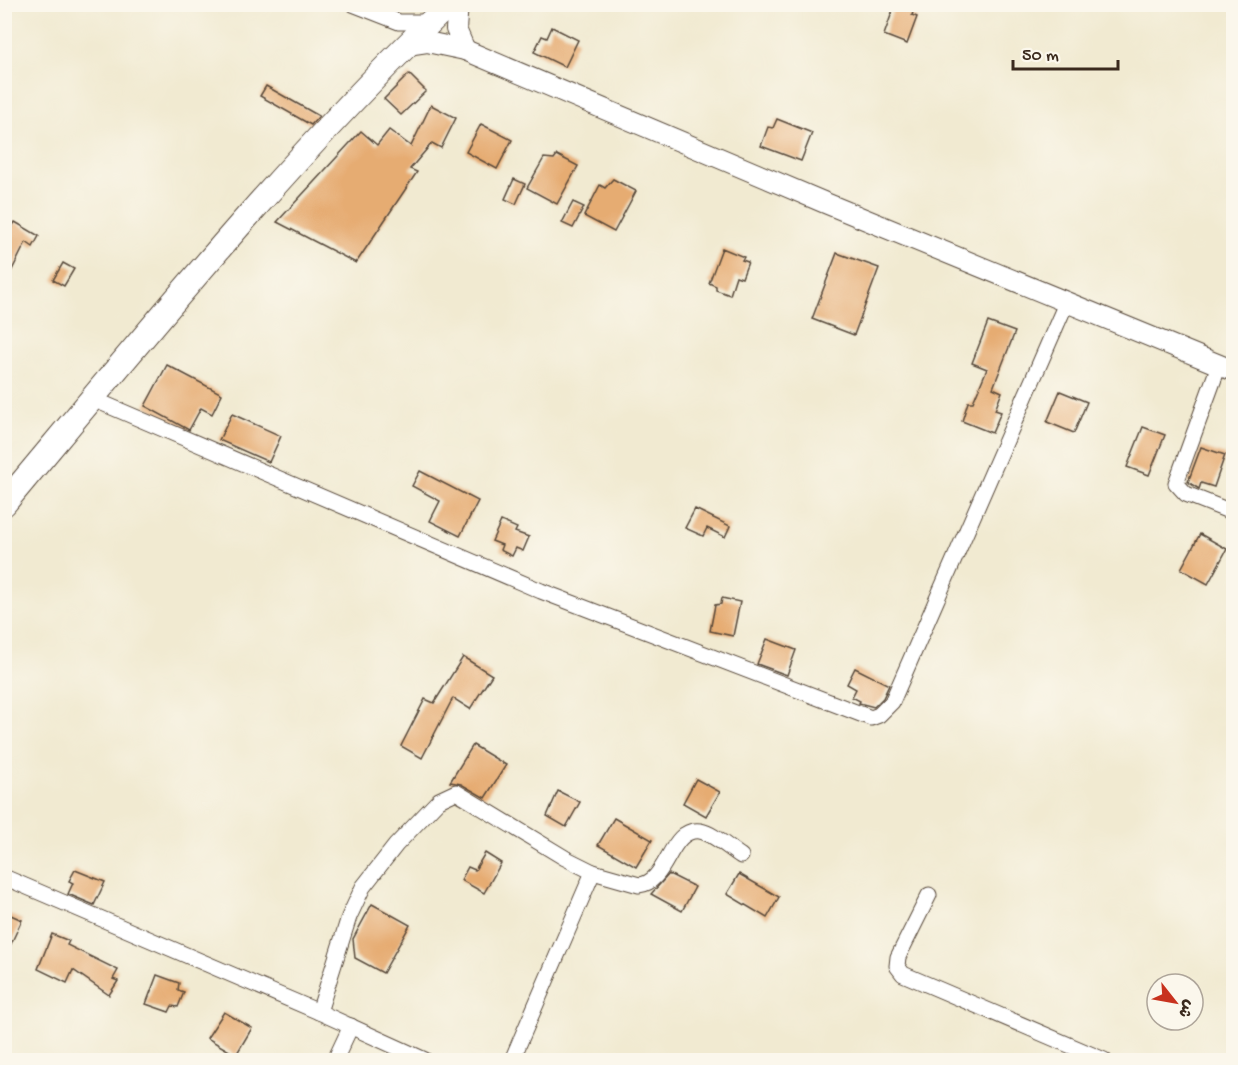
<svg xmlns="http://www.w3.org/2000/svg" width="1238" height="1065" viewBox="0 0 1238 1065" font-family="'Gochi Hand','Playpen Sans Arabic',sans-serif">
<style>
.building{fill:#e6ac72}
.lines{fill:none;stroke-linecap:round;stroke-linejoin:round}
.minor-casing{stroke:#564739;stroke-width:17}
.tertiary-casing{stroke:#564739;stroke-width:22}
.primary-casing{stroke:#564739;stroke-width:26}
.minor{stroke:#fff;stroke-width:15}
.tertiary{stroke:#fff;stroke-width:20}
.primary{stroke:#fff;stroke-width:24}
</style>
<rect width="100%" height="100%" fill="#fbf7ec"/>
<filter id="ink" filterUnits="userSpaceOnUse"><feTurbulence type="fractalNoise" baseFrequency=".0167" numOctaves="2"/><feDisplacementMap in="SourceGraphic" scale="12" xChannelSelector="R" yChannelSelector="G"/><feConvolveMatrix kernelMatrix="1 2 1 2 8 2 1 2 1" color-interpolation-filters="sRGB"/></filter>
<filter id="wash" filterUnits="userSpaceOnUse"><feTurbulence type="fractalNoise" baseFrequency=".008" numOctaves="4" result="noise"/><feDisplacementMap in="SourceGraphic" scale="24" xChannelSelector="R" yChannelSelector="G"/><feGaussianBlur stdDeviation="1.35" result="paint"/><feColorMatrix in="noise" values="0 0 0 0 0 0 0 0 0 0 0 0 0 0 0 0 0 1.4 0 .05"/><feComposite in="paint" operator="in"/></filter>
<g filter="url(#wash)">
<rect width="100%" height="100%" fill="#f1ead1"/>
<g id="blocks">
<g class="building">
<path d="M 895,4 L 916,4 L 912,15 L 917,17 L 907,44 L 884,35 Z"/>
<path d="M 552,27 L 578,40 L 565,67 L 534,52 L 542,36 L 547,38 Z"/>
<path d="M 409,74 L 426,91 L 401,115 L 384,99 Z"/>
<path d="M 266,86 L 319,116 L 311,125 L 260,96 Z"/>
<path d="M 431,105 L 456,118 L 441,148 L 432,143 L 410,169 L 417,172 L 356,263 L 277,222 L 361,131 L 377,145 L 389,130 L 411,146 Z"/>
<path d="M 777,119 L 812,133 L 801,161 L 761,146 L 768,127 L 773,128 Z"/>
<path d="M 481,124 L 512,140 L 497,169 L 466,152 Z"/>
<path d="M 557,155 L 578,166 L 557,204 L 527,188 L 544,158 L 554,159 Z"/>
<path d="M 514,179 L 525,184 L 516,204 L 505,199 Z"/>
<path d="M 613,179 L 636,191 L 614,232 L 584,216 L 600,185 L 605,188 Z"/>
<path d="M 573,202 L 584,207 L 573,228 L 562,223 Z"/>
<path d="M 15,222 L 39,236 L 33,247 L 26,242 L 4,286 L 4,239 Z"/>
<path d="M 722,248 L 744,257 L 742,260 L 748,262 L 742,278 L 736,276 L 730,295 L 716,290 L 716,286 L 709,283 Z"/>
<path d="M 837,253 L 879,268 L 854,335 L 812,319 Z"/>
<path d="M 63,263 L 74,269 L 64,286 L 53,280 Z"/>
<path d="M 988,322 L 1015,332 L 993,388 L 1002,392 L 995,410 L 1001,412 L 992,433 L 962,421 L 968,402 L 973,402 L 987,369 L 972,363 Z"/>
<path d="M 167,365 L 222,394 L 212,414 L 201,408 L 189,430 L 145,406 Z"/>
<path d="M 1060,391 L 1087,402 L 1074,433 L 1047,422 Z"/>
<path d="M 232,414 L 281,436 L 269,462 L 219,440 Z"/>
<path d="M 1143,427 L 1165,435 L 1149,475 L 1127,467 Z"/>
<path d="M 1201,447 L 1225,455 L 1214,487 L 1201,483 L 1199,489 L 1188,482 Z"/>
<path d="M 420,471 L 478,501 L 460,536 L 430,521 L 440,501 L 412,486 Z"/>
<path d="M 695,509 L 730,526 L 725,537 L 707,528 L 703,536 L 685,528 Z"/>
<path d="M 501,521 L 517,528 L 515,532 L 529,537 L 523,551 L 516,548 L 512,556 L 500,550 L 502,545 L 492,541 Z"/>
<path d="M 1200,534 L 1227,549 L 1208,584 L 1181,569 Z"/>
<path d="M 722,598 L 740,602 L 733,636 L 710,631 L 715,605 L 721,604 Z"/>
<path d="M 767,639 L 796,650 L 787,675 L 757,664 Z"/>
<path d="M 463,657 L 492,675 L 470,709 L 453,698 L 422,758 L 401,746 L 425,699 L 434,703 Z"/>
<path d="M 855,668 L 889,685 L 883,698 L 874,707 L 859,703 L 860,701 L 852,697 L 856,689 L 847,684 Z"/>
<path d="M 473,745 L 506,765 L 485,798 L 461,784 L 450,782 Z"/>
<path d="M 696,779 L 720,792 L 706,816 L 683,803 Z"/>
<path d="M 558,791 L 580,802 L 566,827 L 547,816 Z"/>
<path d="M 614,818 L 652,840 L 636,867 L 598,845 Z"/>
<path d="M 485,853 L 501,863 L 484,893 L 461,880 L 468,867 L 475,870 Z"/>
<path d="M 75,870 L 105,882 L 94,905 L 68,894 L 73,883 L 69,881 Z"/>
<path d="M 669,874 L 695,887 L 682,911 L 651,894 Z"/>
<path d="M 739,874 L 779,897 L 767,918 L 727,894 Z"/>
<path d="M 372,904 L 410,925 L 383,973 L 355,958 L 353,939 Z"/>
<path d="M 4,912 L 22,920 L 4,959 Z"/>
<path d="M 52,934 L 69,941 L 67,945 L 118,970 L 113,979 L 118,981 L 109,995 L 73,970 L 67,983 L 38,969 Z"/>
<path d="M 157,975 L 179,983 L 178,990 L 184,992 L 178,1007 L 172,1006 L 169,1012 L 146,1004 Z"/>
<path d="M 224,1012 L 252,1028 L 236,1055 L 207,1038 Z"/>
</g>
</g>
</g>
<g filter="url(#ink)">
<use href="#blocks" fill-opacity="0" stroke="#564739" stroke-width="1.5"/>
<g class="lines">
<defs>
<g id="minor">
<path d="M 353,4 L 399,22 L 430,22"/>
<path d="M 1219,365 L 1176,483 L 1186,494 L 1234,513"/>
<path d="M 93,399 L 541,591 L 871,718 L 879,715 L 892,702 L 1067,301"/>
<path d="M 593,872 L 639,885 C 668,883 669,827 700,831 C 713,833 730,849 741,856"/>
<path d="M 4,877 L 319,1012 L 425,1060"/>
<path d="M 929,895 L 898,957 L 897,966 L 903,974 L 1104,1060"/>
<path d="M 319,1012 L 349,917 L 363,887 L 396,845 L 439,800 L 456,792 L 565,858 L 593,872 L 512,1060"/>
<path d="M 335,1060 L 351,1026"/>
</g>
<g id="tertiary">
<path d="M 458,4 L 456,29 L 465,50"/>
<path d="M 407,45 L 427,42 L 465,50 L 823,202 L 1234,371"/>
</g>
<path id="primary" d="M 4,504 C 147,333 288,159 449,4"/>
</defs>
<use href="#minor" class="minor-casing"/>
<use href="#tertiary" class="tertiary-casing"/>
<use href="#primary" class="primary-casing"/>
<use href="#minor" class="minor"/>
<use href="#tertiary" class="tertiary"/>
<use href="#primary" class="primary"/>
</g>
</g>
<rect width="1238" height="1065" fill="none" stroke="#fbf7ec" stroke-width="24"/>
<g transform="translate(1175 1002) rotate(121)"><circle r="28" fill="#fbf7ec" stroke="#aea59a" stroke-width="1.5"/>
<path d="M0-4.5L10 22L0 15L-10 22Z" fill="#c8321e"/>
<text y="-9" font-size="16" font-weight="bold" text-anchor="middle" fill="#3b2a1e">ش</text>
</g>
<path d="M1013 60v9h105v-9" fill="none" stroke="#3b2a1e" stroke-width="3"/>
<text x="1022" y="60" font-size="18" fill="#3b2a1e" stroke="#fbf7ec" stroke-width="4.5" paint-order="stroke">50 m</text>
</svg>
